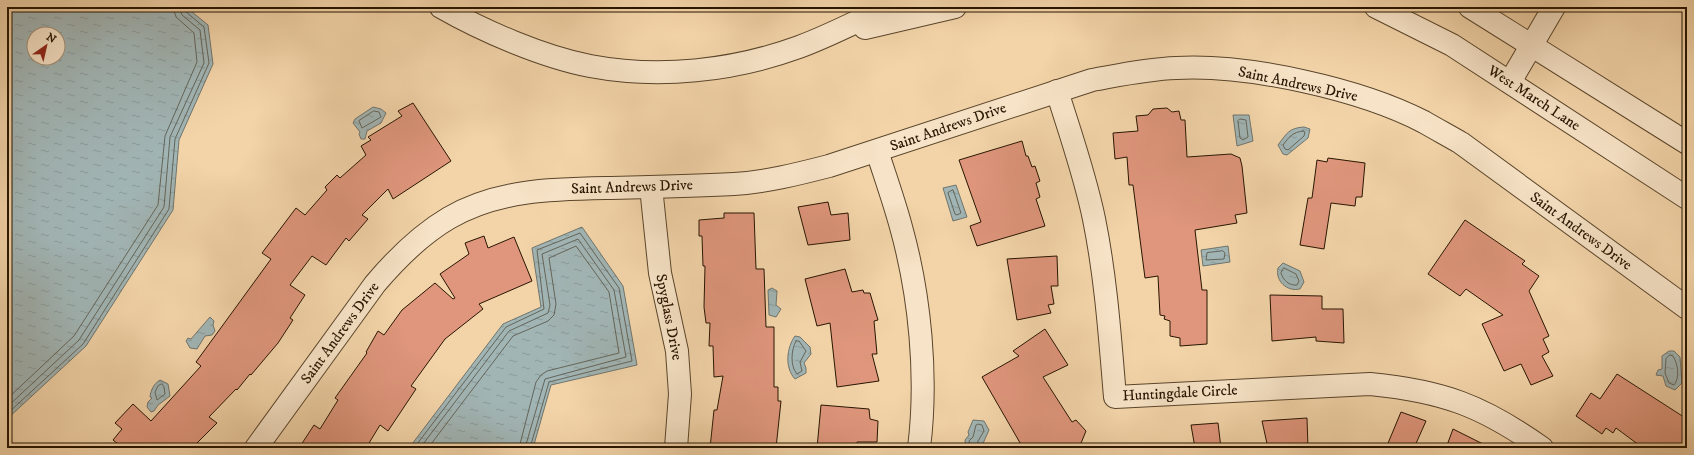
<svg xmlns="http://www.w3.org/2000/svg" width="1694" height="455" viewBox="0 0 1694 455" font-family="'IM FELL DW Pica',serif">
<style>
.water{fill:url(#water-ripples);stroke:#70756d;fill-rule:evenodd}
.lines{fill:none;stroke-linecap:round;stroke-linejoin:round}
.shore{stroke:#64655a;stroke-width:1}
.building{fill:#df967c;stroke:#271500}
.minor-casing{stroke:#5a452a;stroke-width:24}
.tertiary-casing{stroke:#5a452a;stroke-width:24}
.minor{stroke:#f7e3c7;stroke-width:22}
.tertiary{stroke:#f7e3c7;stroke-width:22}
.labels{text-anchor:middle;dominant-baseline:central;stroke-width:3.5;stroke-linejoin:round;paint-order:stroke}
.street-label{font-size:15px;fill:#271500;stroke:#f7e3c7}
</style>
<defs>
<pattern id="water-ripples" width="26" height="14" patternUnits="userSpaceOnUse"><rect width="26" height="14" fill="#a1b5b5"/><path d="M2 4q2-2 4 0t4 0M15 11q2-2 4 0t4 0" fill="none" stroke="#8b9b9a"/></pattern>
</defs>
<rect width="100%" height="100%" fill="#f3d4a9"/>
<filter id="stains"><feTurbulence type="fractalNoise" baseFrequency=".005" numOctaves="4"/><feColorMatrix values="0 0 0 0 .2 0 0 0 0 .09 0 0 0 0 .02 0 0 0 .5 -.17"/></filter>
<radialGradient id="worn" r=".72"><stop offset=".6" stop-color="#630" stop-opacity="0"/><stop offset="1" stop-color="#630" stop-opacity=".3"/></radialGradient>
<g class="water">
<path d="M 7,7 L 186,7 L 208,25 L 213,64 L 179,140 L 173,210 L 86,346 L 7,419 ZM 34,34 L 58,34 L 58,58 L 34,58 Z"/>
<path d="M 373,107 L 381,109 L 386,113 L 381,123 L 367,131 L 365,139 L 361,139 L 359,134 L 360,132 L 353,123 L 355,119 Z"/>
<path d="M 1233,115 L 1249,115 L 1253,141 L 1237,146 Z"/>
<path d="M 1304,127 L 1310,129 L 1308,138 L 1287,155 L 1283,154 L 1278,145 C 1287,133 1289,128 1304,127 Z"/>
<path d="M 956,185 L 967,217 L 953,221 L 943,188 Z"/>
<path d="M 582,227 L 623,286 L 637,365 L 551,385 L 533,448 L 409,448 L 503,324 L 541,307 L 532,248 Z"/>
<path d="M 1228,246 L 1230,262 L 1203,266 L 1201,250 Z"/>
<path d="M 1283,263 L 1300,271 L 1304,282 L 1300,289 C 1287,292 1275,281 1278,268 Z"/>
<path d="M 772,288 L 777,291 L 776,305 L 781,309 L 776,317 L 769,315 L 768,290 Z"/>
<path d="M 210,317 L 214,321 L 213,325 L 215,331 L 212,335 L 205,336 L 197,349 L 190,348 L 186,341 L 188,338 L 191,339 Z"/>
<path d="M 795,336 L 800,337 L 810,347 L 811,354 L 804,363 L 806,368 L 806,373 L 795,379 C 784,367 787,347 795,336 Z"/>
<path d="M 1669,351 L 1674,351 L 1680,357 L 1682,383 L 1675,390 L 1666,386 L 1663,376 L 1656,375 L 1658,370 L 1662,369 L 1662,356 Z"/>
<path d="M 160,380 L 168,384 L 170,396 L 158,405 L 154,411 L 151,412 L 147,407 L 148,402 L 152,398 L 150,397 C 151,389 154,384 160,380 Z"/>
<path d="M 973,420 L 984,421 L 989,430 L 981,448 L 966,448 L 965,440 L 969,435 L 968,432 Z"/>
</g>
<g class="lines">
<g class="shore">
<path d="M 374,111 L 379,112 L 381,117 L 362,128 L 359,121 Z"/>
<path d="M 1240,119 L 1246,120 L 1248,137 L 1243,140 L 1240,138 L 1238,121 Z"/>
<path d="M 1303,131 L 1305,132 L 1304,136 L 1288,150 L 1285,149 L 1283,145 C 1289,137 1293,132 1303,131 Z"/>
<path d="M 953,190 L 961,213 L 957,215 L 955,214 L 948,193 Z"/>
<path d="M 1223,251 L 1225,253 L 1224,259 L 1206,260 L 1207,253 Z"/>
<path d="M 1284,268 L 1296,274 L 1299,281 L 1297,285 C 1289,286 1283,280 1281,273 Z"/>
<path d="M 796,341 L 799,341 L 806,351 L 800,362 L 802,371 L 797,374 C 790,366 791,350 796,341 Z"/>
<path d="M 1670,355 L 1673,356 C 1678,364 1680,378 1674,385 L 1669,383 L 1665,373 L 1666,359 Z"/>
<path d="M 162,384 L 164,387 L 165,394 L 157,400 L 155,392 L 158,386 Z"/>
<path d="M 7,399 L 74,336 L 158,205 L 165,136 L 197,62 L 194,33 L 176,17 L 173,7"/>
<path d="M 7,407 L 79,340 L 164,207 L 170,137 L 204,63 L 200,30 L 182,15 L 179,7"/>
<path d="M 7,414 L 83,344 L 169,209 L 175,139 L 209,63 L 204,27 L 185,11 L 184,7"/>
<path d="M 414,448 L 506,327 L 544,309 L 537,250 L 580,233 L 619,288 L 632,361 L 549,382 L 530,448"/>
<path d="M 420,448 L 509,331 L 548,313 L 550,305 L 542,254 L 578,239 L 614,290 L 626,357 L 545,379 L 525,448"/>
<path d="M 428,448 L 513,336 L 548,321 L 554,315 L 556,304 L 549,258 L 576,246 L 609,292 L 619,353 L 547,371 L 541,375 L 536,382 L 519,448"/>
<path d="M 970,448 L 969,441 L 973,437 L 976,425 L 978,424 L 982,425 L 984,431 L 978,441 L 977,448"/>
</g>
</g>
<g class="building">
<path d="M 413,103 L 451,161 L 393,199 L 388,189 L 362,215 L 368,219 L 349,241 L 346,238 L 326,265 L 312,256 L 290,285 L 305,295 L 290,318 L 293,320 L 278,343 L 251,375 L 250,374 L 237,390 L 236,389 L 209,417 L 217,423 L 192,448 L 123,448 L 113,440 L 122,429 L 115,423 L 133,404 L 151,421 L 201,366 L 196,362 L 271,259 L 262,253 L 296,208 L 305,215 L 327,190 L 325,187 L 337,175 L 340,178 L 366,155 L 361,146 L 371,140 L 368,137 L 402,116 L 398,111 Z"/>
<path d="M 1167,108 L 1172,112 L 1179,111 L 1181,120 L 1185,120 L 1187,157 L 1231,154 L 1240,158 L 1242,166 L 1247,213 L 1235,215 L 1237,223 L 1195,230 L 1202,290 L 1207,290 L 1207,344 L 1180,346 L 1180,338 L 1170,336 L 1170,321 L 1164,319 L 1165,316 L 1160,315 L 1158,276 L 1145,278 L 1133,185 L 1129,185 L 1127,157 L 1115,159 L 1113,133 L 1138,131 L 1136,116 L 1148,115 L 1153,109 Z"/>
<path d="M 1022,141 L 1026,156 L 1028,156 L 1032,167 L 1035,166 L 1040,181 L 1036,183 L 1040,197 L 1036,199 L 1045,226 L 977,246 L 970,226 L 981,222 L 959,160 Z"/>
<path d="M 1328,158 L 1365,163 L 1362,197 L 1356,197 L 1355,206 L 1331,203 L 1324,249 L 1300,245 L 1308,198 L 1312,198 L 1317,160 L 1327,162 Z"/>
<path d="M 828,202 L 831,215 L 848,213 L 850,240 L 808,245 L 798,207 Z"/>
<path d="M 724,213 L 754,213 L 756,269 L 764,269 L 766,327 L 774,327 L 774,387 L 778,387 L 778,401 L 781,401 L 776,448 L 710,448 L 714,410 L 717,410 L 723,376 L 714,377 L 713,346 L 709,346 L 710,323 L 706,323 L 704,307 L 705,266 L 703,266 L 702,236 L 699,236 L 699,220 L 724,218 Z"/>
<path d="M 1465,220 L 1525,261 L 1522,264 L 1539,276 L 1529,291 L 1549,336 L 1543,339 L 1549,352 L 1542,356 L 1553,376 L 1531,385 L 1521,364 L 1504,371 L 1482,324 L 1503,315 L 1466,289 L 1460,296 L 1428,274 Z"/>
<path d="M 484,236 L 488,248 L 514,237 L 532,281 L 479,304 L 483,309 L 445,339 L 411,386 L 416,389 L 388,431 L 380,425 L 366,448 L 299,448 L 314,425 L 320,429 L 338,400 L 335,398 L 367,353 L 366,352 L 378,331 L 384,335 L 402,310 L 435,283 L 453,299 L 455,298 L 440,274 L 469,254 L 465,243 Z"/>
<path d="M 1057,256 L 1058,286 L 1051,286 L 1054,304 L 1048,305 L 1051,313 L 1017,320 L 1007,259 Z"/>
<path d="M 845,269 L 852,292 L 863,290 L 864,293 L 870,293 L 878,320 L 874,321 L 877,354 L 872,354 L 879,381 L 837,387 L 830,323 L 817,326 L 805,279 Z"/>
<path d="M 1270,295 L 1322,296 L 1322,309 L 1343,309 L 1344,343 L 1316,341 L 1316,337 L 1272,341 Z"/>
<path d="M 1045,329 L 1068,365 L 1043,377 L 1072,422 L 1076,420 L 1086,431 L 1079,448 L 1023,448 L 982,377 L 1019,356 L 1013,351 Z"/>
<path d="M 1617,374 L 1687,419 L 1687,448 L 1643,448 L 1616,428 L 1613,433 L 1606,428 L 1602,434 L 1576,416 L 1591,393 L 1600,399 Z"/>
<path d="M 821,405 L 869,409 L 870,419 L 878,421 L 877,442 L 857,442 L 857,448 L 817,448 Z"/>
<path d="M 1401,412 L 1426,421 L 1414,448 L 1386,448 Z"/>
<path d="M 1307,418 L 1308,448 L 1268,448 L 1262,421 Z"/>
<path d="M 1218,423 L 1221,448 L 1195,448 L 1191,425 Z"/>
<path d="M 1453,429 L 1491,448 L 1446,448 Z"/>
</g>
<g class="lines">
<defs>
<g id="minor">
<path d="M 1510,82 L 1554,7"/>
<path d="M 1057,91 C 1070,133 1085,175 1094,219 C 1106,278 1110,338 1115,397 L 1370,384 C 1443,391 1483,406 1542,448"/>
<path d="M 877,151 C 885,176 894,201 901,227 C 920,295 928,377 919,448"/>
<path d="M 651,187 L 660,273 L 677,351 L 680,394 L 676,448"/>
<path d="M 256,448 L 375,284 C 397,258 420,235 449,218 C 499,189 555,189 611,188 C 652,187 693,186 734,184 C 766,182 798,174 829,166 L 1092,80 C 1120,75 1147,69 1176,68 C 1248,64 1360,89 1424,122 C 1436,129 1449,136 1461,143 L 1687,308"/>
</g>
<g id="tertiary">
<path d="M 441,7 C 483,31 543,57 590,66 C 659,79 733,71 799,47 C 829,36 858,21 887,7"/>
<path d="M 1376,7 L 1452,45 L 1687,198"/>
<path d="M 1470,7 L 1687,143"/>
<path d="M 865,28 L 955,7"/>
</g>
</defs>
<use href="#minor" class="minor-casing"/>
<use href="#tertiary" class="tertiary-casing"/>
<use href="#minor" class="minor"/>
<use href="#tertiary" class="tertiary"/>
</g>
<g class="labels">
<g class="street-label">
<text transform="translate(1298 84) rotate(12)">Saint Andrews Drive</text>
<text transform="translate(1534 98) rotate(33)">West March Lane</text>
<text transform="translate(948 127) rotate(-19)">Saint Andrews Drive</text>
<text transform="translate(632 187) rotate(-2)">Saint Andrews Drive</text>
<text transform="translate(1581 231) rotate(36)">Saint Andrews Drive</text>
<text transform="translate(669 317) rotate(79)">Spyglass Drive</text>
<text transform="translate(340 333) rotate(-54)">Saint Andrews Drive</text>
<text transform="translate(1180 393) rotate(-3)">Huntingdale Circle</text>
</g>
</g>
<rect width="1694" height="455" fill="none" stroke="#f3d4a9" stroke-width="24"/>
<rect x="8" y="8" width="1678" height="439" fill="none" stroke="#271500" stroke-width="2"/>
<rect x="12" y="12" width="1670" height="431" fill="none" stroke="#271500"/>
<g transform="translate(46 46) rotate(34)"><circle r="19" fill="#f7e3c7" stroke="#a49177"/>
<path d="M0-3L7 15L0 10L-7 15Z" fill="#8f2418"/>
<text y="-6" font-size="11" font-weight="bold" text-anchor="middle" fill="#271500">N</text>
</g>
<rect width="100%" height="100%" filter="url(#stains)"/>
<rect width="100%" height="100%" fill="url(#worn)"/>
</svg>
